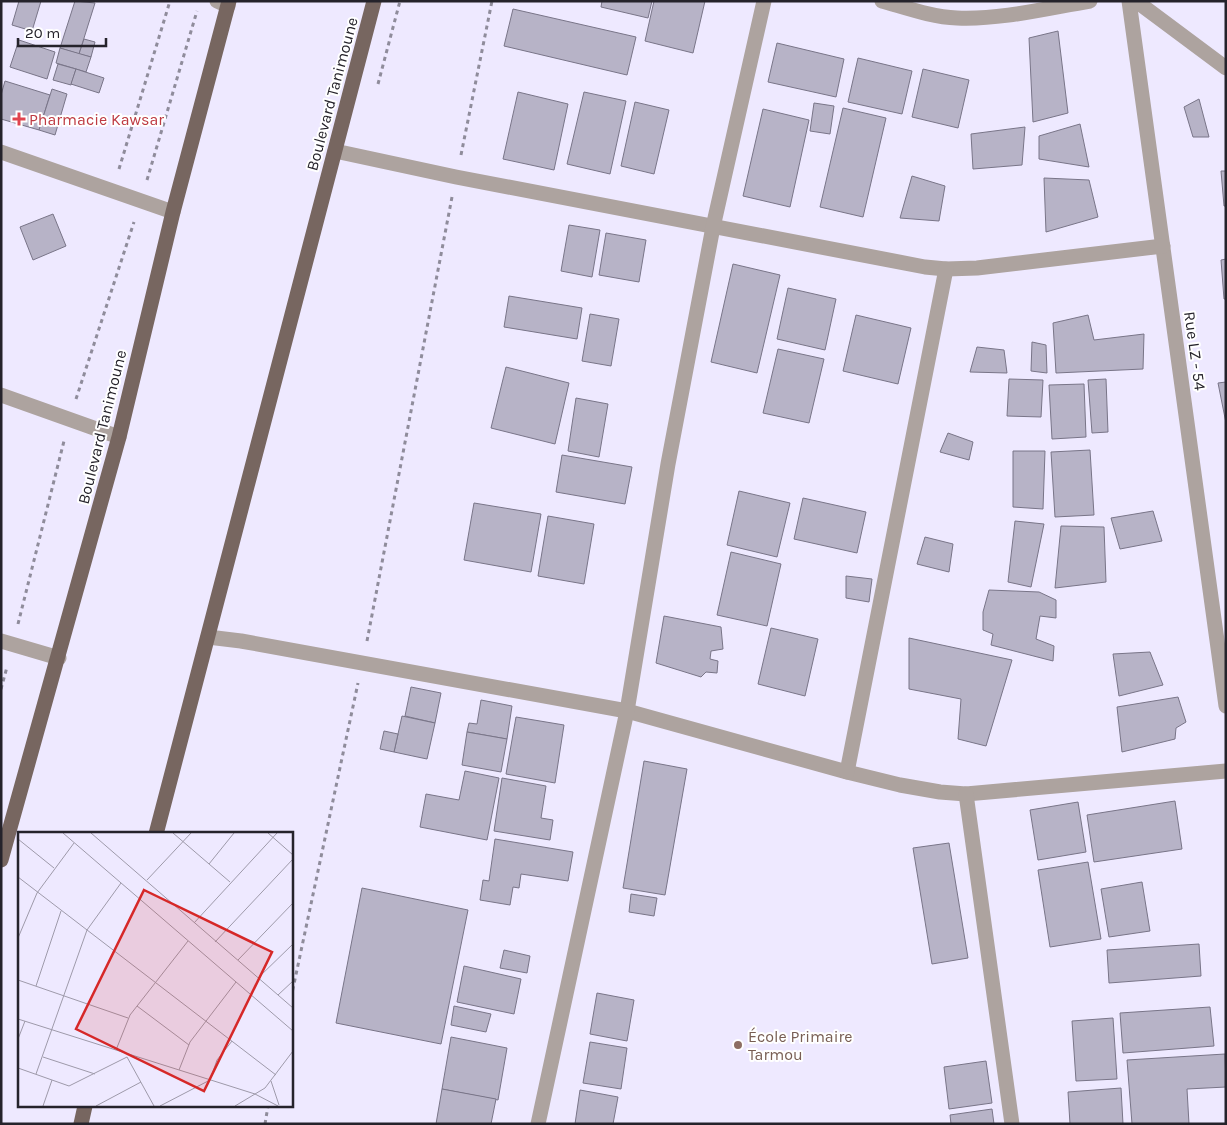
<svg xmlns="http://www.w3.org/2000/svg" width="1227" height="1125" viewBox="0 0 1227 1125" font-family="Karla,sans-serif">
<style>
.building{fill:#b7b3c7;stroke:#797588}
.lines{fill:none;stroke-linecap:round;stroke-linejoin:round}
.path{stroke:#8f8c9b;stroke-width:3;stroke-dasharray:4 4;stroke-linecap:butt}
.street{stroke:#ada39f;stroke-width:15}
.primary{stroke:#776660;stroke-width:15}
.health-dot{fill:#e0444e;stroke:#fff;stroke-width:2}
.education-dot{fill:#8d6e63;stroke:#fff;stroke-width:2}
.labels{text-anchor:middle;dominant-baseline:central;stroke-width:4;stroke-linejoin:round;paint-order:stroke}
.street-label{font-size:16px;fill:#25232b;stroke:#fff}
.health-label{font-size:16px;fill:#be3a42;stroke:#fff;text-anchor:start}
.education-label{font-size:16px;fill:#785e54;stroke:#fff;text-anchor:start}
.inset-road{fill:none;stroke:#9e9aaa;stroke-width:1}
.view{fill:#d62828;fill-opacity:0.15;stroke:#d62828;stroke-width:2.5}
.inset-edge{fill:none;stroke:#25232b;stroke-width:2.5}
</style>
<rect width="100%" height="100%" fill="#eee9ff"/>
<g class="building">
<path d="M 19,1 L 41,1 L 32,31 L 12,25 Z"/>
<path d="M 75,1 L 95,3 L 79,54 L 60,48 Z"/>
<path d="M 602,1 L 652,1 L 648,18 L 601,7 Z"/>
<path d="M 654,1 L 705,1 L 693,53 L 645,41 Z"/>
<path d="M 513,9 L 636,37 L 627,75 L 504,46 Z"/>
<path d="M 1058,31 L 1068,113 L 1033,122 L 1029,38 Z"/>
<path d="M 84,39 L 95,42 L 91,57 L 79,54 Z"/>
<path d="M 19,40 L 55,52 L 47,79 L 10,67 Z"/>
<path d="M 777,43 L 844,59 L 836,97 L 768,82 Z"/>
<path d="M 60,48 L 91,57 L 86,72 L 56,63 Z"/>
<path d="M 858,58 L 912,71 L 902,114 L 848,102 Z"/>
<path d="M 58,64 L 76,69 L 71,85 L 53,80 Z"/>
<path d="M 76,69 L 104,78 L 99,93 L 71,84 Z"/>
<path d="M 923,69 L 969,80 L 958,128 L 912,117 Z"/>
<path d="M 5,81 L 50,95 L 39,130 L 1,119 L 1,95 Z"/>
<path d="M 52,89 L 67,94 L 55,135 L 39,130 Z"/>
<path d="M 518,92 L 568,104 L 554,170 L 503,159 Z"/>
<path d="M 584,92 L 626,101 L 610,174 L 567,164 Z"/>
<path d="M 1199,99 L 1209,137 L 1193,137 L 1184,107 Z"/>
<path d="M 635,102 L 669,110 L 654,174 L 621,166 Z"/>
<path d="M 814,103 L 834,106 L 830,134 L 810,131 Z"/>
<path d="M 843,108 L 886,118 L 863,217 L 820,207 Z"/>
<path d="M 763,109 L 809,120 L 790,207 L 743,196 Z"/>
<path d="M 1080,124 L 1089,167 L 1039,159 L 1039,136 Z"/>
<path d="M 1025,127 L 1022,165 L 973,169 L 971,134 Z"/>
<path d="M 1221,171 L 1226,171 L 1226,206 L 1224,206 Z"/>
<path d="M 912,176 L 945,186 L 939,221 L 900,218 Z"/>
<path d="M 1044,178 L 1089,180 L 1098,217 L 1046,232 Z"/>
<path d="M 53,214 L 66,246 L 33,260 L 20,227 Z"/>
<path d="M 569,225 L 600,230 L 592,277 L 561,271 Z"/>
<path d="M 606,233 L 646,240 L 639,282 L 599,275 Z"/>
<path d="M 1226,259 L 1226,299 L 1224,299 L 1221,260 Z"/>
<path d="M 733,264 L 780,275 L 757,373 L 711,362 Z"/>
<path d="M 788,288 L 836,299 L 825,350 L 777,339 Z"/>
<path d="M 509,296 L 582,308 L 577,339 L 504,327 Z"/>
<path d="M 590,314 L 619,319 L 611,366 L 582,361 Z"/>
<path d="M 856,315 L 911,328 L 898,384 L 843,371 Z"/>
<path d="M 1088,315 L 1094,340 L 1144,334 L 1143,369 L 1056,373 L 1053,323 Z"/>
<path d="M 1032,342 L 1046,345 L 1047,373 L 1031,371 Z"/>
<path d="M 977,347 L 1004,350 L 1007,373 L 970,372 Z"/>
<path d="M 778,349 L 824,359 L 809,423 L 763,413 Z"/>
<path d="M 506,367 L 569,383 L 555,444 L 491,428 Z"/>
<path d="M 1009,379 L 1043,380 L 1041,417 L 1007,416 Z"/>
<path d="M 1106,379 L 1108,432 L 1092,433 L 1088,380 Z"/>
<path d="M 1226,382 L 1226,423 L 1218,383 Z"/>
<path d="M 1084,384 L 1086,437 L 1052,439 L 1049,385 Z"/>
<path d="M 576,398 L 608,404 L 599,457 L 568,451 Z"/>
<path d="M 948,433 L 973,442 L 969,460 L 940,452 Z"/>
<path d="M 1090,450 L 1094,515 L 1055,517 L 1051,452 Z"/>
<path d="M 1013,451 L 1045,451 L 1043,509 L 1013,507 Z"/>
<path d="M 562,455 L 632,467 L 625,504 L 556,492 Z"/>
<path d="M 739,491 L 790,503 L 777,557 L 727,545 Z"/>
<path d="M 803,498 L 866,512 L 857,553 L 794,539 Z"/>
<path d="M 474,503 L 541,514 L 531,572 L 464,560 Z"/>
<path d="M 1153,511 L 1162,541 L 1120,549 L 1111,518 Z"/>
<path d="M 548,516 L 594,524 L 584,584 L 538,576 Z"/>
<path d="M 1015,521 L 1044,524 L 1031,587 L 1008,582 Z"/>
<path d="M 1061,526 L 1104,527 L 1106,582 L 1055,588 Z"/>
<path d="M 925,537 L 953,544 L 949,572 L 917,564 Z"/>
<path d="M 731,552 L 781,564 L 767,626 L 717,615 Z"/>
<path d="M 846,576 L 872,579 L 869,602 L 846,598 Z"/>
<path d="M 989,590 L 1039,592 L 1056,600 L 1056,618 L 1040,616 L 1036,639 L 1054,646 L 1053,661 L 991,645 L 993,634 L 983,630 L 983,612 Z"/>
<path d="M 664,616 L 721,627 L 723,649 L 711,651 L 710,659 L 718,661 L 717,673 L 706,672 L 701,677 L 656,663 Z"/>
<path d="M 771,628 L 818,639 L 805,696 L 758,684 Z"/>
<path d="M 909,638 L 1012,660 L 986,746 L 958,739 L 961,699 L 909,689 Z"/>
<path d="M 1150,652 L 1163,685 L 1119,696 L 1113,654 Z"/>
<path d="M 411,687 L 441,693 L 435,723 L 405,716 Z"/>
<path d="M 1178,697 L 1186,722 L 1176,728 L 1175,739 L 1122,752 L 1117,707 Z"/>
<path d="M 481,700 L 512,706 L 507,739 L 467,732 L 469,723 L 477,724 Z"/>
<path d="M 402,716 L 435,723 L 427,759 L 394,752 Z"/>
<path d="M 516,717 L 564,725 L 555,783 L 506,774 Z"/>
<path d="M 384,731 L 398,734 L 394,752 L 380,749 Z"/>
<path d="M 467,732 L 507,739 L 501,772 L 462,765 Z"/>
<path d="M 644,761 L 687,769 L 665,895 L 623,888 Z"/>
<path d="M 465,771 L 499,778 L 487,840 L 420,827 L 426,794 L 459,800 Z"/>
<path d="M 502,778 L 546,786 L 541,818 L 553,820 L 550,840 L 494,831 Z"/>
<path d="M 1175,801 L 1182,849 L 1094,862 L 1087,815 Z"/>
<path d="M 1078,802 L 1086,852 L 1038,860 L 1030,810 Z"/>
<path d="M 495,839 L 573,852 L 568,881 L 521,874 L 519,888 L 513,887 L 510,905 L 480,900 L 483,880 L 489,881 Z"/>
<path d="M 949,843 L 968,958 L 932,964 L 913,848 Z"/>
<path d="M 1088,862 L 1101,939 L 1050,947 L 1038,870 Z"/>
<path d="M 1142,882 L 1150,931 L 1109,937 L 1101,889 Z"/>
<path d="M 362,888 L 468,910 L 441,1044 L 336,1023 Z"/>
<path d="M 631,894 L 657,898 L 654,916 L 629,912 Z"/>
<path d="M 1199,944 L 1201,976 L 1109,983 L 1107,950 Z"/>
<path d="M 504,950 L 530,956 L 527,973 L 500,968 Z"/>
<path d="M 464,966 L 521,979 L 514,1014 L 457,1002 Z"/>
<path d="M 597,993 L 634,1000 L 627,1041 L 590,1034 Z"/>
<path d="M 454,1006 L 491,1014 L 486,1032 L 451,1025 Z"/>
<path d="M 1210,1007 L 1214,1046 L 1123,1053 L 1120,1013 Z"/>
<path d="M 1113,1018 L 1117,1079 L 1076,1081 L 1072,1021 Z"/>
<path d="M 451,1037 L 507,1048 L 498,1100 L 442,1089 Z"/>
<path d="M 590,1042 L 627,1048 L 621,1089 L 583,1083 Z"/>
<path d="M 1225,1054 L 1226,1087 L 1187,1089 L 1189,1124 L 1132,1124 L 1127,1060 Z"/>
<path d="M 986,1061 L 992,1103 L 949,1109 L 944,1067 Z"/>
<path d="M 1121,1088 L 1123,1124 L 1070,1124 L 1068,1092 Z"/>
<path d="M 442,1089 L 496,1099 L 491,1124 L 436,1124 Z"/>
<path d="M 580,1090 L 618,1097 L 613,1124 L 575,1124 Z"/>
<path d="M 992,1109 L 994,1124 L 951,1124 L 950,1115 Z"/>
</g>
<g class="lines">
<g class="path">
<path d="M 378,84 L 400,1"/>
<path d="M 461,155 L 492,1"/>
<path d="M 119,169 L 170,1"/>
<path d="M 147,180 L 197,11"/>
<path d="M 76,399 L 134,222"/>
<path d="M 18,624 L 64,441"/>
<path d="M 367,641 L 452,197"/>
<path d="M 1,689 L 7,667"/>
<path d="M 291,998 L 358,683"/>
<path d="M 265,1124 L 268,1106"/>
</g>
<g class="street">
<path d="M 217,1 L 228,6"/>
<path d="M 882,1 C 907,8 932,17 957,18 C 1000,20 1048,8 1090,1"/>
<path d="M 1129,1 L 1226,706"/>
<path d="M 1136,1 L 1226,68"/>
<path d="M 335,151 L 456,177 L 925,267 L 946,269 L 977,268 L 1163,246"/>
<path d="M 1,152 L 173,212"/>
<path d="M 1,395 L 119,437"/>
<path d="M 208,637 L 241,641 L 627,711 L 847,772 L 900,785 L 940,792 L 966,794 L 1226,771"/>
<path d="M 1,641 L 59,658"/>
<path d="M 847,772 L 946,269"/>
<path d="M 966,794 L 1012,1124"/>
<path d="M 538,1124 L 627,711 L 668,464 L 713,227 L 764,1"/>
</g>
<g class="primary">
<path d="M 156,834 L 374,1"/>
<path d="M 1,860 L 119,437 L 173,212 L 229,1"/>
<path d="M 81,1124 L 85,1106"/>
</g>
</g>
<path class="health-dot" d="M16.5 111.5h5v5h5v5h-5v5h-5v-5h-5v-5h5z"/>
<circle class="education-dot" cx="738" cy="1045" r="5"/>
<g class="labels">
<g class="street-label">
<text transform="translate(332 94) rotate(-75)">Boulevard Tanimoune</text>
<text transform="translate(1195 351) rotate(82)">Rue LZ - 54</text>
<text transform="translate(102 427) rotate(-76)">Boulevard Tanimoune</text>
</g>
<g class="health-label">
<text x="29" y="119">Pharmacie Kawsar</text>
</g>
<g class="education-label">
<text x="748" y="1036">École Primaire<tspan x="748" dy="18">Tarmou</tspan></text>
</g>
</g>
<g transform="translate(18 832)">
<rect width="275" height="275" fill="#eee9ff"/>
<path class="inset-road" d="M 45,1 L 275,199M 73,1 L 275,176M 155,1 L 212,50M 250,1 L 275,23M 0,7 L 36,36M 191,32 L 216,1M 0,45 L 258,243M 129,48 L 173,1M 176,91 L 259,1M 0,106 L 19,61 L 56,11M 197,110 L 275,27M 220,128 L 275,71M 240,146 L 275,112M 0,148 L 110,186M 18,154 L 43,79M 260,163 L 275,149M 119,174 L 171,213M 0,187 L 237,262 L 260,274M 0,207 L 7,189M 98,218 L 112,183 L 170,109M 25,225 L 77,242M 109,225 L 136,274M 0,236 L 51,254 L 109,225M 161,238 L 172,210 L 218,150M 18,242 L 69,98 L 103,51M 192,248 L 199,228 L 214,209M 253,249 L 261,273M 25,274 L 34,248M 78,274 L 123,250M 142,274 L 192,248M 217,274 L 247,256 L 275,219"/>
<path class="view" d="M 126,58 L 254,120 L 186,259 L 58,197 Z"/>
<rect width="275" height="275" class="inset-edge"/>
</g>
<rect width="1227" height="1125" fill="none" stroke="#25232b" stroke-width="5"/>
<path d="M18 38v8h88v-8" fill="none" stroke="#25232b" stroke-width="2.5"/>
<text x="25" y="38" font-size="15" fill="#25232b" stroke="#ffffff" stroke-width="4" paint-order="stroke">20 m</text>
</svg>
